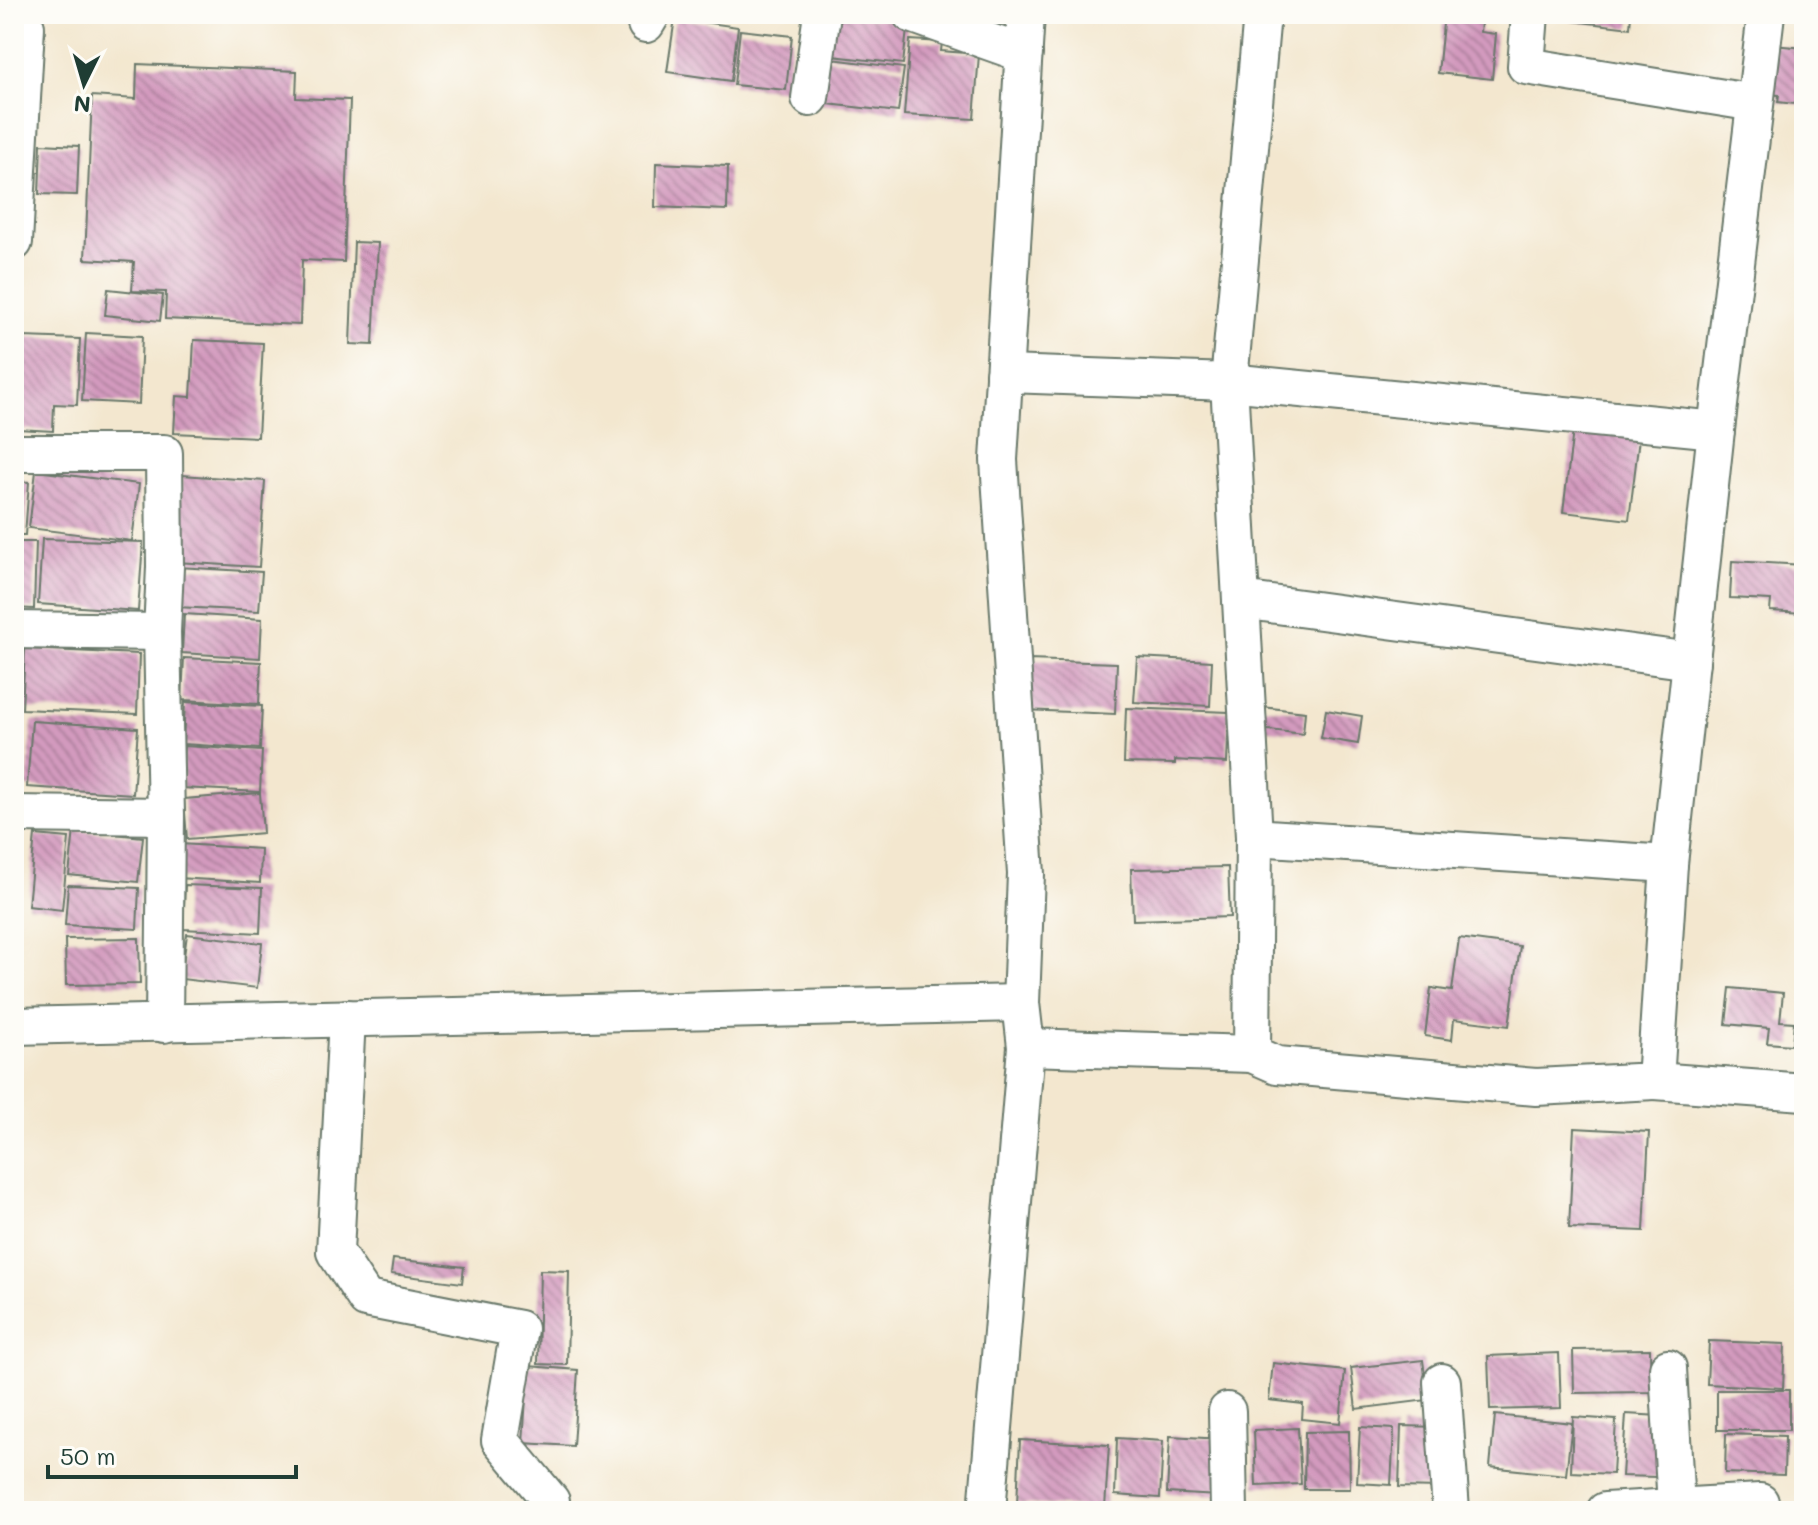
<svg xmlns="http://www.w3.org/2000/svg" width="1818" height="1525" viewBox="0 0 1818 1525" font-family="Mali,sans-serif">
<style>
.building{fill:url(#building-back-hatch)}
.lines{fill:none;stroke-linecap:round;stroke-linejoin:round}
.minor-casing{stroke:#69786a;stroke-width:40}
.minor{stroke:#fff;stroke-width:36}
</style>
<defs>
<pattern id="building-back-hatch" width="6" height="6" patternUnits="userSpaceOnUse" patternTransform="scale(2)"><rect width="6" height="6" fill="#d39abe"/><path d="M-1 5l2 2M0 0l6 6M5-1l2 2" fill="none" stroke="#ab7f9b"/></pattern>
</defs>
<rect width="100%" height="100%" fill="#fdfcf7"/>
<filter id="ink" filterUnits="userSpaceOnUse"><feTurbulence type="fractalNoise" baseFrequency=".0125" numOctaves="2"/><feDisplacementMap in="SourceGraphic" scale="16" xChannelSelector="R" yChannelSelector="G"/><feConvolveMatrix kernelMatrix="1 2 1 2 8 2 1 2 1" color-interpolation-filters="sRGB"/></filter>
<filter id="wash" filterUnits="userSpaceOnUse"><feTurbulence type="fractalNoise" baseFrequency=".006" numOctaves="4" result="noise"/><feDisplacementMap in="SourceGraphic" scale="32" xChannelSelector="R" yChannelSelector="G"/><feGaussianBlur stdDeviation="1.8" result="paint"/><feColorMatrix in="noise" values="0 0 0 0 0 0 0 0 0 0 0 0 0 0 0 0 0 1.4 0 .05"/><feComposite in="paint" operator="in"/></filter>
<g filter="url(#wash)">
<rect width="100%" height="100%" fill="#f3e7cf"/>
<g id="blocks">
<g class="building">
<path d="M 829,14 L 908,21 L 903,64 L 824,55 Z"/>
<path d="M 1444,14 L 1482,14 L 1480,32 L 1496,34 L 1492,79 L 1438,73 Z"/>
<path d="M 1539,14 L 1631,14 L 1630,28 L 1539,17 Z"/>
<path d="M 675,18 L 738,27 L 731,81 L 667,72 Z"/>
<path d="M 740,30 L 792,36 L 786,90 L 734,85 Z"/>
<path d="M 910,40 L 942,42 L 941,51 L 979,54 L 974,119 L 904,115 Z"/>
<path d="M 1773,45 L 1804,48 L 1804,105 L 1778,102 L 1779,95 L 1767,94 Z"/>
<path d="M 824,58 L 904,68 L 898,112 L 819,103 Z"/>
<path d="M 137,64 L 297,71 L 296,98 L 350,100 L 344,262 L 302,260 L 300,325 L 165,319 L 166,292 L 132,291 L 134,262 L 85,259 L 92,96 L 136,99 Z"/>
<path d="M 41,144 L 79,146 L 77,195 L 39,194 Z"/>
<path d="M 656,163 L 728,166 L 727,210 L 655,207 Z"/>
<path d="M 354,242 L 378,243 L 373,345 L 350,344 Z"/>
<path d="M 108,289 L 163,295 L 160,321 L 105,315 Z"/>
<path d="M 86,333 L 142,336 L 139,404 L 82,401 Z"/>
<path d="M 23,337 L 80,339 L 77,405 L 54,404 L 53,431 L 18,429 Z"/>
<path d="M 194,340 L 263,343 L 258,437 L 174,433 L 176,396 L 191,397 Z"/>
<path d="M 1574,422 L 1640,430 L 1629,520 L 1563,512 Z"/>
<path d="M 36,471 L 139,484 L 132,541 L 29,528 Z"/>
<path d="M 182,475 L 265,481 L 259,567 L 176,562 Z"/>
<path d="M 14,481 L 29,482 L 25,535 L 14,535 Z"/>
<path d="M 42,539 L 143,542 L 138,611 L 38,604 Z"/>
<path d="M 14,542 L 36,542 L 34,609 L 14,608 Z"/>
<path d="M 1732,561 L 1804,565 L 1804,613 L 1770,611 L 1771,600 L 1730,598 Z"/>
<path d="M 178,567 L 262,572 L 259,611 L 176,607 Z"/>
<path d="M 184,614 L 262,619 L 260,658 L 182,653 Z"/>
<path d="M 25,649 L 139,654 L 137,714 L 22,709 Z"/>
<path d="M 1137,657 L 1212,661 L 1210,706 L 1134,702 Z"/>
<path d="M 184,658 L 261,662 L 259,704 L 182,700 Z"/>
<path d="M 1028,660 L 1117,663 L 1115,714 L 1025,710 Z"/>
<path d="M 185,702 L 262,706 L 260,749 L 183,744 Z"/>
<path d="M 1262,707 L 1305,712 L 1303,734 L 1260,729 Z"/>
<path d="M 1126,708 L 1229,712 L 1227,763 L 1175,760 L 1175,764 L 1124,763 Z"/>
<path d="M 1326,710 L 1362,716 L 1358,744 L 1321,738 Z"/>
<path d="M 32,721 L 138,728 L 133,794 L 27,787 Z"/>
<path d="M 184,746 L 262,751 L 260,792 L 182,788 Z"/>
<path d="M 260,793 L 263,833 L 187,839 L 184,799 Z"/>
<path d="M 74,830 L 143,837 L 138,882 L 69,875 Z"/>
<path d="M 35,835 L 69,838 L 62,910 L 28,906 Z"/>
<path d="M 180,844 L 261,849 L 260,883 L 178,878 Z"/>
<path d="M 1228,867 L 1230,917 L 1133,920 L 1131,869 Z"/>
<path d="M 68,885 L 139,888 L 137,929 L 65,925 Z"/>
<path d="M 185,885 L 262,888 L 260,933 L 183,929 Z"/>
<path d="M 187,934 L 262,943 L 257,988 L 181,979 Z"/>
<path d="M 139,938 L 140,984 L 66,985 L 65,939 Z"/>
<path d="M 1459,938 L 1520,946 L 1509,1026 L 1454,1019 L 1452,1040 L 1425,1036 L 1431,988 L 1452,991 Z"/>
<path d="M 1730,988 L 1783,993 L 1780,1021 L 1794,1022 L 1792,1045 L 1767,1043 L 1769,1028 L 1726,1024 Z"/>
<path d="M 1574,1128 L 1649,1132 L 1644,1231 L 1569,1228 Z"/>
<path d="M 393,1259 L 464,1267 L 462,1283 L 391,1274 Z"/>
<path d="M 540,1270 L 569,1271 L 567,1365 L 538,1364 Z"/>
<path d="M 1709,1341 L 1785,1344 L 1783,1388 L 1707,1384 Z"/>
<path d="M 1650,1349 L 1651,1392 L 1574,1393 L 1573,1350 Z"/>
<path d="M 1559,1353 L 1561,1408 L 1490,1410 L 1488,1356 Z"/>
<path d="M 1423,1360 L 1428,1400 L 1356,1409 L 1351,1368 Z"/>
<path d="M 1273,1363 L 1345,1371 L 1340,1423 L 1302,1419 L 1303,1404 L 1269,1400 Z"/>
<path d="M 528,1366 L 578,1370 L 573,1446 L 523,1443 Z"/>
<rect x="1717" y="1390" width="72" height="40"/>
<path d="M 1626,1414 L 1660,1416 L 1657,1477 L 1622,1476 Z"/>
<path d="M 1495,1415 L 1572,1423 L 1566,1475 L 1490,1467 Z"/>
<path d="M 1573,1417 L 1616,1420 L 1613,1474 L 1571,1472 Z"/>
<path d="M 1401,1426 L 1440,1427 L 1439,1488 L 1399,1487 Z"/>
<path d="M 1360,1427 L 1394,1429 L 1391,1485 L 1357,1483 Z"/>
<path d="M 1298,1428 L 1301,1484 L 1256,1486 L 1254,1430 Z"/>
<path d="M 1349,1431 L 1350,1489 L 1304,1489 L 1305,1432 Z"/>
<path d="M 1726,1434 L 1785,1436 L 1784,1475 L 1725,1473 Z"/>
<path d="M 1170,1436 L 1222,1439 L 1218,1496 L 1167,1493 Z"/>
<path d="M 1117,1438 L 1163,1441 L 1160,1498 L 1115,1495 Z"/>
<path d="M 1020,1440 L 1109,1445 L 1105,1508 L 1017,1504 Z"/>
</g>
</g>
</g>
<g filter="url(#ink)">
<use href="#blocks" fill-opacity="0" stroke="#69786a" stroke-width="2"/>
<g class="lines">
<defs>
<g id="minor">
<path d="M 911,14 L 1024,54"/>
<path d="M 1530,14 L 1526,66 L 1755,103"/>
<path d="M 646,24 L 652,14"/>
<path d="M 14,26 L 26,27 L 14,242"/>
<path d="M 810,98 L 822,14"/>
<path d="M 1004,374 L 1229,382 L 1716,430"/>
<path d="M 14,453 L 164,453 L 165,567 L 162,632 L 166,816 L 164,1024"/>
<path d="M 1241,600 L 1691,661"/>
<path d="M 14,630 L 162,632"/>
<path d="M 14,814 L 166,816"/>
<path d="M 1254,837 L 1669,864"/>
<path d="M 347,1018 L 335,1252 L 366,1299 L 519,1329 L 500,1440 L 551,1501"/>
<path d="M 14,1026 L 1021,1003"/>
<path d="M 1026,1047 L 1252,1054 L 1277,1065 L 1536,1087 L 1655,1081 L 1669,864 L 1716,430 L 1766,14"/>
<path d="M 1252,1054 L 1254,837 L 1229,382 L 1262,14"/>
<path d="M 1655,1081 L 1804,1092"/>
<path d="M 1668,1368 L 1676,1507"/>
<path d="M 1442,1382 L 1451,1511"/>
<path d="M 1227,1411 L 1229,1511"/>
<path d="M 987,1511 L 1026,1047 L 1021,1003 L 1026,874 L 999,460 L 1026,14"/>
<path d="M 1605,1511 L 1760,1502"/>
</g>
</defs>
<use href="#minor" class="minor-casing"/>
<use href="#minor" class="minor"/>
</g>
</g>
<rect width="1818" height="1525" fill="none" stroke="#fdfcf7" stroke-width="48"/>
<g transform="translate(84 84) rotate(185)" stroke="#fdfcf7" stroke-width="6" paint-order="stroke">
<path d="M0-6L14 30L0 20L-14 30Z" fill="#1f3d34"/>
<text y="-12" font-size="22" font-weight="bold" text-anchor="middle" fill="#1f3d34">N</text>
</g>
<path d="M48 1465v12h248v-12" fill="none" stroke="#1f3d34" stroke-width="4"/>
<text x="60" y="1465" font-size="24" fill="#1f3d34" stroke="#fdfcf7" stroke-width="6" paint-order="stroke">50 m</text>
</svg>
